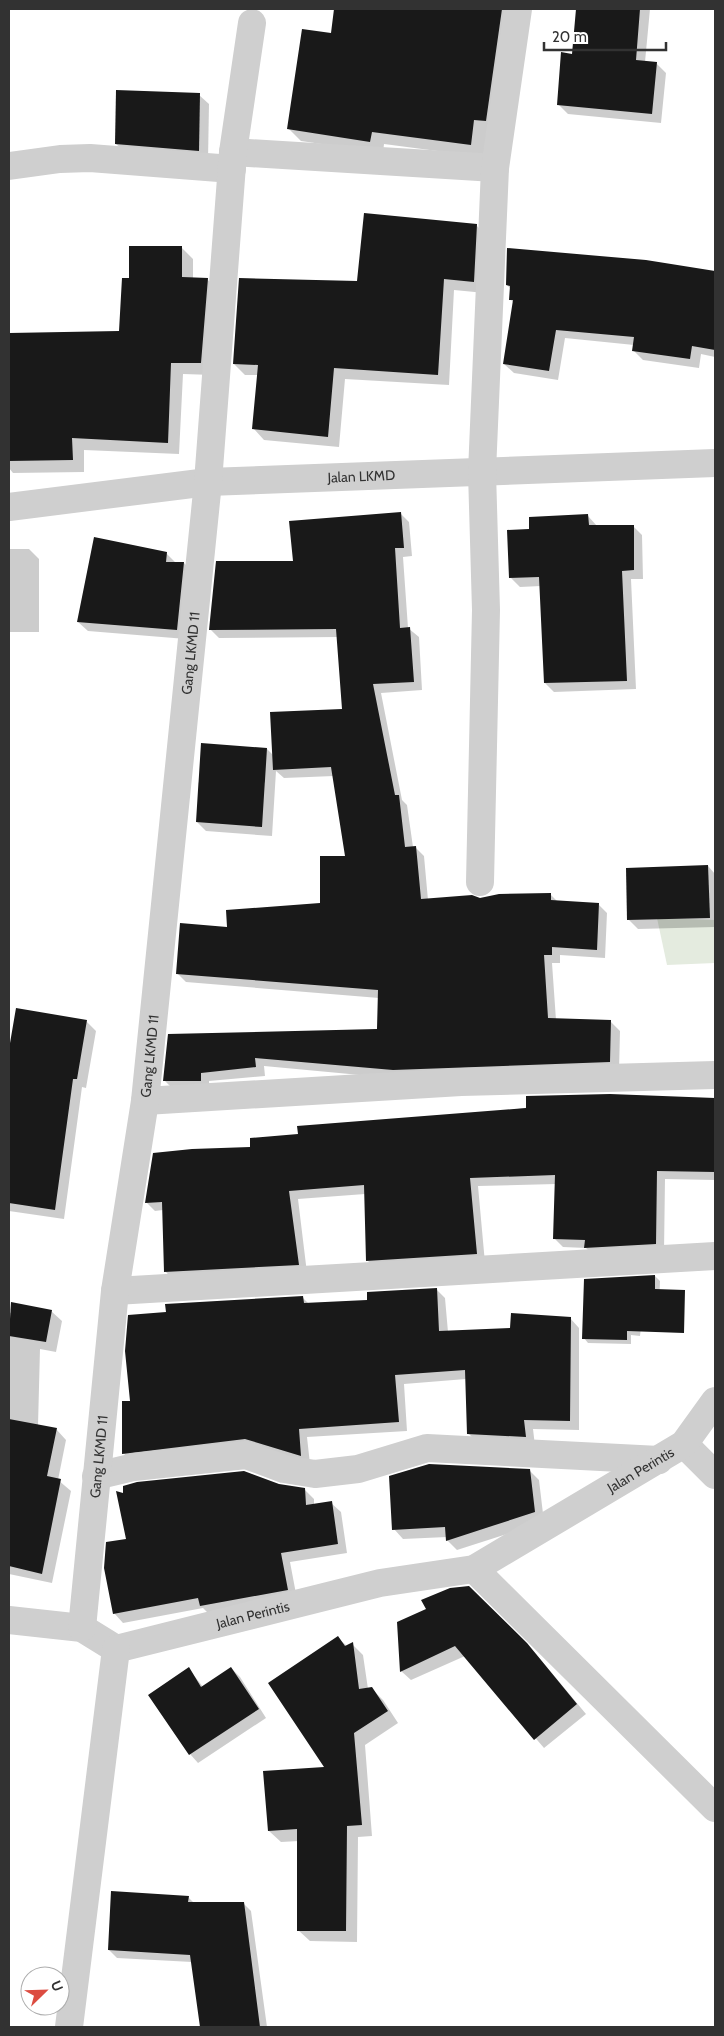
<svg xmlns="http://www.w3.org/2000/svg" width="724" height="2036" viewBox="0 0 724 2036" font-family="Cabin,sans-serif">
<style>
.green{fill:#e4ebdf}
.shadow{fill:#0003}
.building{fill:#191919}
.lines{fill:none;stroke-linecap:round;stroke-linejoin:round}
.minor{stroke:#cfcfcf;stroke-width:28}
.labels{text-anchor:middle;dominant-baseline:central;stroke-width:5;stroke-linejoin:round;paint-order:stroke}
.street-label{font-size:14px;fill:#323232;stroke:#fff}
</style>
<rect width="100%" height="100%" fill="#fff"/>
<path class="green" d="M 657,918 L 715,920 L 715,963 L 667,965 Z"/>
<g class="shadow">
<path d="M 335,9 L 517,9 L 483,157 L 384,144 L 383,153 L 301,141 L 288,128 L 332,34 Z"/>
<path d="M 577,9 L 650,9 L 645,62 L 656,63 L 666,73 L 661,123 L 568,114 L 558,104 L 574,55 Z"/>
<path d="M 199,95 L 209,104 L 208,160 L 126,153 L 116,144 Z"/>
<path d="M 476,225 L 487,236 L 485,293 L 454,290 L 449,385 L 345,379 L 339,447 L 264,440 L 254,429 L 258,375 L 245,375 L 234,364 L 358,282 Z"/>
<path d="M 181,247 L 193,259 L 193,279 L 207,279 L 219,291 L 213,375 L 183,374 L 179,454 L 84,450 L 84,472 L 13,473 L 9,468 L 9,334 L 121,332 L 130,280 Z"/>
<path d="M 646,261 L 715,272 L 715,357 L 701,354 L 699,368 L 643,360 L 634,351 L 634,345 L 565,338 L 558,380 L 514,373 L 504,364 L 514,303 L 510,299 L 511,289 L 507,285 Z"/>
<path d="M 400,513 L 409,522 L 412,556 L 403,557 L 408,628 L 419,637 L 422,690 L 381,693 L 402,800 L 407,805 L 413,847 L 415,847 L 424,856 L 428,900 L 551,895 L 558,902 L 598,904 L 607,913 L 605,958 L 560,955 L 560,963 L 552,963 L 556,1020 L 611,1022 L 620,1031 L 619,1071 L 403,1079 L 264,1066 L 265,1076 L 209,1081 L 209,1089 L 173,1089 L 164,1080 L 169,1035 L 378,1030 L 379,998 L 186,982 L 177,973 L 228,928 L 321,904 L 346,858 L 334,776 L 284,778 L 276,771 L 272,836 L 206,831 L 197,822 L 267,749 L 274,756 L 343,710 L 338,637 L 219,638 L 210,629 L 294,562 Z"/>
<path d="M 588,516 L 597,526 L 633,526 L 642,535 L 643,579 L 631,579 L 636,689 L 554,692 L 545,683 L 541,586 L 520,587 L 511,578 Z"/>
<path d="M 9,549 L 29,549 L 39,559 L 39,632 L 9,632 Z"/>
<path d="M 166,553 L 176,563 L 184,563 L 193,572 L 186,639 L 88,631 L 78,622 Z"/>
<path d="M 708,866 L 715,874 L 715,927 L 638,929 L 629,920 Z"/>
<path d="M 17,1010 L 86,1021 L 96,1031 L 86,1088 L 82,1087 L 64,1219 L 9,1211 L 9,1056 Z"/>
<path d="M 610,1095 L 715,1099 L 715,1180 L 665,1179 L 664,1252 L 594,1256 L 586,1248 L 563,1247 L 554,1238 L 556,1184 L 478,1186 L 485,1263 L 376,1269 L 367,1260 L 365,1194 L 298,1199 L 307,1273 L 174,1281 L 166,1272 L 163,1210 L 155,1211 L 146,1202 L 252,1149 Z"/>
<path d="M 655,1276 L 660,1281 L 659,1310 L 643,1310 L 640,1336 L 631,1335 L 631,1344 L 588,1343 L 584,1338 Z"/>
<path d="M 436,1289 L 445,1298 L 448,1332 L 511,1329 L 570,1318 L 579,1328 L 579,1430 L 533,1429 L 535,1446 L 478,1443 L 469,1434 L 466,1379 L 404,1384 L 407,1431 L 307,1437 L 310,1464 L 133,1462 L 123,1453 L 131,1403 L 302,1297 L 309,1304 L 368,1301 Z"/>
<path d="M 51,1311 L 62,1321 L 56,1352 L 40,1349 L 38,1426 L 56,1429 L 66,1440 L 58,1480 L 71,1491 L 52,1583 L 9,1574 L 9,1313 Z"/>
<path d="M 529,1470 L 539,1480 L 544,1522 L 457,1550 L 447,1540 L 447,1537 L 403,1539 L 394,1529 Z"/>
<path d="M 278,1485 L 304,1489 L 314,1499 L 314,1505 L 331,1503 L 341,1512 L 347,1553 L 290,1562 L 297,1599 L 210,1615 L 203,1608 L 123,1623 L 114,1613 L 127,1540 L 124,1494 Z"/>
<path d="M 399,1623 L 536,1654 L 586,1714 L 544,1748 L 465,1656 L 411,1680 L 401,1671 Z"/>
<path d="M 338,1638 L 347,1646 L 352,1644 L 363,1655 L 368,1689 L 372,1689 L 383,1700 L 398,1723 L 365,1745 L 372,1836 L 358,1837 L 357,1942 L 310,1941 L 298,1930 L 299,1841 L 281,1842 L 269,1831 L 326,1768 Z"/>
<path d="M 231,1668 L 240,1677 L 266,1718 L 198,1763 L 190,1754 L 189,1669 L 203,1687 Z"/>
<path d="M 188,1897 L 194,1903 L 243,1903 L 251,1911 L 267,2027 L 201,2027 L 192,1962 L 117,1958 L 109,1950 Z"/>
</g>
<g class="building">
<path d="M 334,9 L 502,9 L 486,121 L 474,120 L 471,145 L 372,132 L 370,142 L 287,129 L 302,29 L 331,33 Z"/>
<path d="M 576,9 L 640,9 L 636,60 L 657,62 L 652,114 L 557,105 L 561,52 L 572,54 Z"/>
<path d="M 116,90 L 200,93 L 199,151 L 115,144 Z"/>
<path d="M 364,213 L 477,224 L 474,282 L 444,279 L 438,375 L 334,368 L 328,437 L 252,429 L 258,365 L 233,364 L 239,278 L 357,281 Z"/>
<path d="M 129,246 L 182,246 L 182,277 L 208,278 L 201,363 L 171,363 L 168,443 L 72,438 L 73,460 L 9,461 L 9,333 L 119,331 L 122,278 L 129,278 Z"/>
<path d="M 507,248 L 646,260 L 715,271 L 715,350 L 692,346 L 690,359 L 632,351 L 634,337 L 556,330 L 549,371 L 503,364 L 513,300 L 509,300 L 510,286 L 506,285 Z"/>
<path d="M 401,512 L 404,548 L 395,548 L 400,628 L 410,627 L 414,682 L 373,684 L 395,795 L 399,795 L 405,847 L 416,846 L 421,899 L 472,895 L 480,898 L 499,894 L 551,893 L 551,900 L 599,903 L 597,950 L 552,947 L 552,955 L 544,955 L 548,1018 L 611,1020 L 610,1062 L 393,1070 L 255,1058 L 256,1067 L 201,1073 L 201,1081 L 163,1081 L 168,1034 L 377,1029 L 378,990 L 176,974 L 180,923 L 227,927 L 226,910 L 320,903 L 320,856 L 345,856 L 331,767 L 273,770 L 270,712 L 342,709 L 336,629 L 209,630 L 216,561 L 293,561 L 289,521 Z"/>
<path d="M 588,514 L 589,525 L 634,525 L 634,570 L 622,571 L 627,681 L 544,683 L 539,577 L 509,578 L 507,530 L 529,529 L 529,517 Z"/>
<path d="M 94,537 L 167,552 L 166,562 L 184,562 L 177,630 L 77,622 Z"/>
<path d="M 201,743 L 267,748 L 262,827 L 196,822 Z"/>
<path d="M 708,865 L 710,918 L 627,920 L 626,868 Z"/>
<path d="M 16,1008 L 87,1020 L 77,1079 L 73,1079 L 55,1210 L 9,1203 L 9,1049 Z"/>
<path d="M 610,1094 L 715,1098 L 715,1172 L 657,1171 L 656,1244 L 584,1248 L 585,1240 L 553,1239 L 555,1175 L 470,1178 L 477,1254 L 366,1261 L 364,1185 L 289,1191 L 299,1265 L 164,1272 L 162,1202 L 145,1203 L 153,1153 L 192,1149 L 250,1147 L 250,1138 L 298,1134 L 297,1126 L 526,1108 L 526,1096 Z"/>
<path d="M 655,1275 L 655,1289 L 685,1290 L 684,1333 L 627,1331 L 627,1340 L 582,1339 L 584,1279 Z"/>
<path d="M 437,1288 L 439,1331 L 510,1328 L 511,1313 L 571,1317 L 570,1421 L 524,1420 L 526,1437 L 467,1434 L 465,1370 L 395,1375 L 399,1422 L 299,1429 L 301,1456 L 245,1439 L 122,1454 L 122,1401 L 130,1401 L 125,1351 L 128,1315 L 166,1312 L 165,1304 L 303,1296 L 304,1303 L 367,1300 L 367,1292 Z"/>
<path d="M 11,1302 L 52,1310 L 46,1342 L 9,1336 Z"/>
<path d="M 9,1419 L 57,1428 L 47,1476 L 61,1479 L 42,1574 L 9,1566 Z"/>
<path d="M 429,1464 L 530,1469 L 535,1512 L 446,1541 L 445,1527 L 392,1530 L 389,1476 Z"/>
<path d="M 244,1471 L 279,1484 L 305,1488 L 306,1505 L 332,1501 L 338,1544 L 281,1553 L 288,1590 L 200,1606 L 198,1598 L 113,1614 L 104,1568 L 106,1542 L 126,1539 L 116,1491 L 123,1493 L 123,1486 L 137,1482 Z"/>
<path d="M 469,1586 L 527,1643 L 577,1704 L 534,1740 L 455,1646 L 400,1672 L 397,1622 L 426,1609 L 421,1600 L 450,1588 Z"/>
<path d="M 338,1636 L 345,1646 L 353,1642 L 359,1689 L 372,1687 L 388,1711 L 354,1733 L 362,1825 L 347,1826 L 346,1931 L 297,1931 L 297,1829 L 268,1831 L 263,1771 L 324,1767 L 268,1683 Z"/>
<path d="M 189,1667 L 201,1687 L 231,1667 L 259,1709 L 189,1755 L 148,1695 Z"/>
<path d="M 111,1891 L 189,1896 L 188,1902 L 244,1902 L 260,2027 L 200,2027 L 190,1955 L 108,1950 Z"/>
</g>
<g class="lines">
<g class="minor">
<path d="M 233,152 L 495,168"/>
<path d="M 9,166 L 60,159 L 90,158 L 232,169"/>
<path id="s1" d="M 9,507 L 208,482 L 715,463"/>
<path d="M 480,882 L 486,610 L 482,472 L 495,168 L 518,9"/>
<path d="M 145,1101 L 461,1082 L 715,1075"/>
<path d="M 115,1291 L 715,1256"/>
<path d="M 684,1444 L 715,1475"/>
<path d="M 96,1476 L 134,1467 L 246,1455 L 284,1469 L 315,1474 L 358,1469 L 427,1448 L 659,1460"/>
<path d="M 474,1569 L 715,1808"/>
<path d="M 9,1620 L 82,1628 L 116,1649"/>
<path id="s2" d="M 82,1628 L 115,1291 L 145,1101 L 208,482 L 233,152 L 252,23"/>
<path id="s3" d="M 116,1649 L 380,1583 L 474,1569 L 684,1444 L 715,1401"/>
<path d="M 69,2027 L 116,1649"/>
</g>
</g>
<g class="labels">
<g class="street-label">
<text stroke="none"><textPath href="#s1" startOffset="354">Jalan LKMD</textPath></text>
<text stroke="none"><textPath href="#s2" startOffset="981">Gang LKMD 11</textPath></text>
<text stroke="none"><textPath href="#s2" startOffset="576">Gang LKMD 11</textPath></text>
<text stroke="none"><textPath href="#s2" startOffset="172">Gang LKMD 11</textPath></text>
<text stroke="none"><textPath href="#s3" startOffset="561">Jalan Perintis</textPath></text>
<text stroke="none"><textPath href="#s3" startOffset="141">Jalan Perintis</textPath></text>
</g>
</g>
<rect width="724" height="2036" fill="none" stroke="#323232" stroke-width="20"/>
<g transform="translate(45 1991) rotate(67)"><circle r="24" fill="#ffffff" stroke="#adadad"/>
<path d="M0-4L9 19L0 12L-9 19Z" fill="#dc4c41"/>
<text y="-8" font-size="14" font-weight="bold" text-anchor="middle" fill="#323232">U</text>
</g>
<path d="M544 42v8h122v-8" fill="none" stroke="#323232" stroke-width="2.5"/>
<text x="552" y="42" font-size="15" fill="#323232" stroke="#ffffff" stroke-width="4" paint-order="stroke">20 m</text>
</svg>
